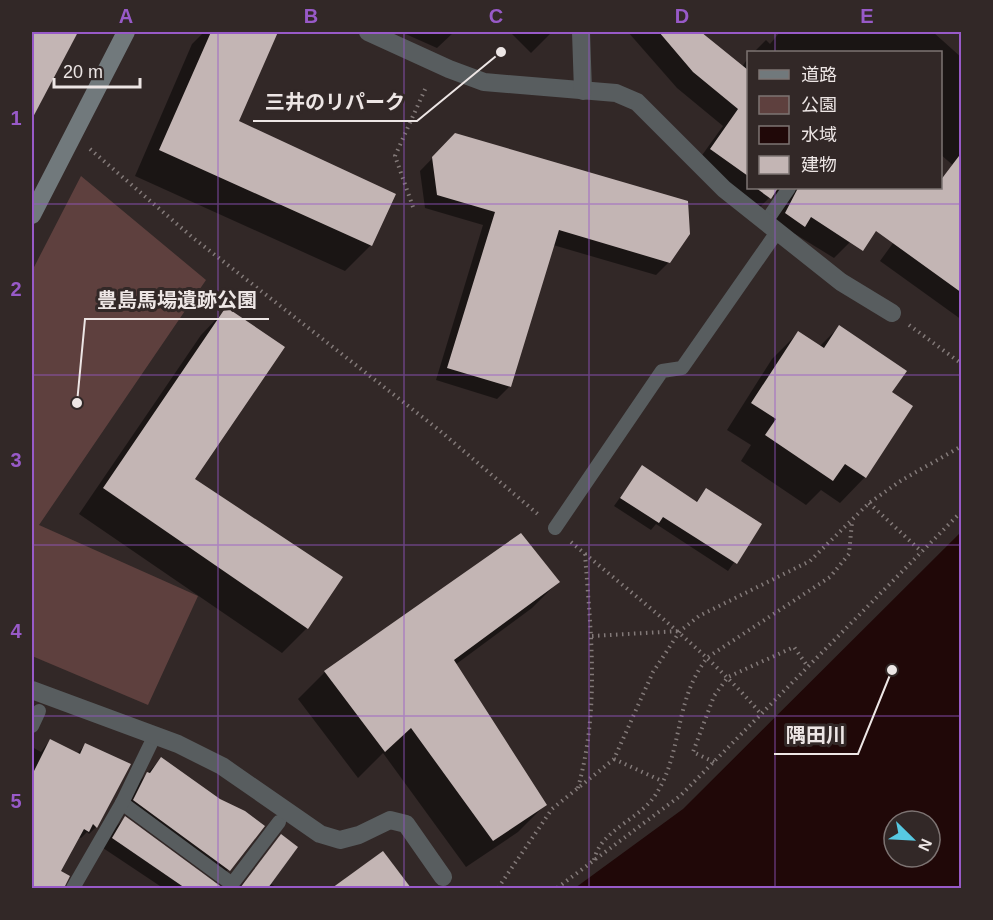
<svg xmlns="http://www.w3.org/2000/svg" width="993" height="920" viewBox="0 0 993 920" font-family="Helvetica,'Noto Sans JP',sans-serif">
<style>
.green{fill:#5e403e}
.water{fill:#200808;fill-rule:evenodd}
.shadow{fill:#0007}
.building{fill:#c3b5b4}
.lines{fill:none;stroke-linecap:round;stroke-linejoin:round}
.path{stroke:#837a79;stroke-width:4;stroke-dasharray:1.5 4.5;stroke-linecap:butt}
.lane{stroke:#585d5f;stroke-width:14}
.street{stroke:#585d5f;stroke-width:18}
.secondary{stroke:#71797c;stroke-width:18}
.grid{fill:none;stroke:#985ac8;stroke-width:1.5;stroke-opacity:0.55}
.leader{fill:none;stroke:#ede6e5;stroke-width:2}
.callout-dot{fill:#ede6e5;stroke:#322827;stroke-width:2}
.callout-label{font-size:20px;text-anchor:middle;font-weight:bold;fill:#ede6e5;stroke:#322827;stroke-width:6;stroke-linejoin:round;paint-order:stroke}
.neatline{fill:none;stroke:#985ac8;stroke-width:2}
.grid-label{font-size:20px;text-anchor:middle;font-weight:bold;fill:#985ac8}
</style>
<rect width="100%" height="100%" fill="#322827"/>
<path class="green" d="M 81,176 L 206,280 L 39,525 L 198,596 L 148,705 L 32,656 L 32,271 Z"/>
<path class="water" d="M 961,532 L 961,888 L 575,888 L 683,809 ZM 894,821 L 930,821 L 930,857 L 894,857 Z"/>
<g class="shadow">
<path d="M 32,32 L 76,32 L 32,116 Z"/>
<path d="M 204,32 L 267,32 L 272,41 L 237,122 L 371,245 L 345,271 L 135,176 L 192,44 Z"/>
<path d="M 401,32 L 454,32 L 437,48 Z"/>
<path d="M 510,32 L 552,32 L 531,53 Z"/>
<path d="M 628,32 L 699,32 L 742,67 L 748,58 L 748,188 L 885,188 L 850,242 L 834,258 L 795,234 L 787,242 L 769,230 L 778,197 L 771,196 L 753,214 L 695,165 L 723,126 L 677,88 Z"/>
<path d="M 780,32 L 933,32 L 962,58 L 962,173 L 940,154 L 940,52 L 754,52 L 766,40 L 770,44 Z"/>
<path d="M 455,135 L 669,262 L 656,275 L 553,245 L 510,386 L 497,399 L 436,380 L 483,225 L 425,208 L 420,171 Z"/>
<path d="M 951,169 L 962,175 L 962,320 L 880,261 L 933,188 L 940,188 L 940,179 Z"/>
<path d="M 226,309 L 193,479 L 307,628 L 282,653 L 79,514 L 201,335 Z"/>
<path d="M 839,327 L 890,393 L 865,477 L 840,503 L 821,490 L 806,505 L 741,461 L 751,445 L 727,430 L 772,359 L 798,333 L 819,347 Z"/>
<path d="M 642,467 L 696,502 L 706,490 L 760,525 L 728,571 L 656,524 L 651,530 L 614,506 Z"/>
<path d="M 521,535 L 558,582 L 532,608 L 455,665 L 545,805 L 518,832 L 466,867 L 383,753 L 358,778 L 298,699 L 325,672 Z"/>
<path d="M 50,740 L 77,754 L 85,745 L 96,827 L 89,834 L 87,832 L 81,838 L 78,837 L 59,872 L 64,875 L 58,888 L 32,888 L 32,747 L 41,752 Z"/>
<path d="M 161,759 L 219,801 L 263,826 L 221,878 L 127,808 L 140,781 Z"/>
<path d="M 125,818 L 223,888 L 163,888 L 103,848 L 115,828 Z"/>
<path d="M 282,836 L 270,883 L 277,888 L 239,888 Z"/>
<path d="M 382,853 L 409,888 L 335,888 L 339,885 Z"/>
</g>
<g class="building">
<path d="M 32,32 L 78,32 L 32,119 Z"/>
<path d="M 211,32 L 278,32 L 239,121 L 396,194 L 372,246 L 159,150 Z"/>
<path d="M 659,32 L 701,32 L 748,70 L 748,176 L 710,149 L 738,109 L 693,72 Z"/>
<path d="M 455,133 L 688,201 L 690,234 L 670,263 L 559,230 L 511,387 L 447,368 L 495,212 L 437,195 L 432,157 Z"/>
<path d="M 962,152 L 962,293 L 876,231 L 863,251 L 811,217 L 805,227 L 785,213 L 798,188 L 940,188 L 940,181 Z"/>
<path d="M 756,188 L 778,188 L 771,199 Z"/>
<path d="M 226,307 L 285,347 L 195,479 L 343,577 L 308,629 L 103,488 Z"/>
<path d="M 839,325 L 907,371 L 892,392 L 913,406 L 866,478 L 845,464 L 833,481 L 765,435 L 776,419 L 751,403 L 798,331 L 824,348 Z"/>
<path d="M 642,465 L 697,502 L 706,488 L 762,524 L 737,564 L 663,517 L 659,523 L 620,498 Z"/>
<path d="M 521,533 L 560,582 L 454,660 L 547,805 L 493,841 L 411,728 L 385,752 L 324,671 Z"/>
<path d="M 50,739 L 80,754 L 85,743 L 131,764 L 97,828 L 93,824 L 89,832 L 84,829 L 61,871 L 70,876 L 64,888 L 32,888 L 32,775 Z"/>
<path d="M 161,757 L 220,799 L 245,811 L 265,826 L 230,871 L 133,800 L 147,772 L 150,773 Z"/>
<path d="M 125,816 L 223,888 L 185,888 L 112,838 Z"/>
<path d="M 281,834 L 298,847 L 268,888 L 240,888 Z"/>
<path d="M 383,851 L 411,888 L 332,888 Z"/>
</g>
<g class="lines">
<g class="path">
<path d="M 90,149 L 192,237 L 439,430 L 540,516"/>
<path d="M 413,207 L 395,156 L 427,85"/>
<path d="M 909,325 L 962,364"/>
<path d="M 869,503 L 922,552"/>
<path d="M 571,542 C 637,598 705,649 762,715"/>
<path d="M 592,636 L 680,631"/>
<path d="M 614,759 L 662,781"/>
<path d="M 714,762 L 693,752 L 714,696 L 728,677 L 794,647 L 808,667"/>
<path d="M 578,788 C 600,707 591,636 585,554"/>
<path d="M 594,860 C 601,829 640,820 656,794 C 683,753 674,698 708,657 L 830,577 L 849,554 L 852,522"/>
<path d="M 498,888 L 552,809 L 614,759 L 653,672 L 680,631 L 699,616 L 810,561 L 869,503 L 902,480 L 962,446"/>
<path d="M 557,888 L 680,796 L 962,511"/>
</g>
<g class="lane">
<path d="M 765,223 L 789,188"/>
<path d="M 555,528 L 662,371 L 682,368 L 777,232"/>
<path d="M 32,726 L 39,711"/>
<path d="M 122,803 L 232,884 L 279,822"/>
<path d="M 73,888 L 122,803 L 155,735"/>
</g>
<g class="street">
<path d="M 368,32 L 449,69 L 484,82 L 616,93 L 637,102 L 724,189 L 841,282 L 892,313"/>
<path d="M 581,32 L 583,91"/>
<path d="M 32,690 L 178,744 L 222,766 L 320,834 L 340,840 L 359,835 L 390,820 L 406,824 L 443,877"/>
</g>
<path class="secondary" d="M 32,215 L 126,32"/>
</g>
<path class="grid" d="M 218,32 L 218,888M 404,32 L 404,888M 589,32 L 589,888M 775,32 L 775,52M 775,188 L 775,888M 32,204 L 962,204M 32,375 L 962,375M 32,545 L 962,545M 32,716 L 962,716"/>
<path class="leader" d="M501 52L417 121H253M77 403L85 319H269M892 670L858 754H774"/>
<g class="callout-dot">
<circle cx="501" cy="52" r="6"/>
<circle cx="77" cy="403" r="6"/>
<circle cx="892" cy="670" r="6"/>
</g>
<g class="callout-label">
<text x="335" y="109">三井のリパーク</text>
<text x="177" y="307">豊島馬場遺跡公園</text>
<text x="816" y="742">隅田川</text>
</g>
<rect width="993" height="920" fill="none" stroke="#322827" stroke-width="66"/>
<rect x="747" y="51" width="195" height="138" fill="#322827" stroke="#7d7473" stroke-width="1.5"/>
<rect x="759" y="70" width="30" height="9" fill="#71797c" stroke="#7d7473" stroke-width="1.5"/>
<text x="801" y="81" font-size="18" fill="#ede6e5">道路</text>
<rect x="759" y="96" width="30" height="18" fill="#5e403e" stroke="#7d7473" stroke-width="1.5"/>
<text x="801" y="111" font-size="18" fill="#ede6e5">公園</text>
<rect x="759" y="126" width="30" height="18" fill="#200808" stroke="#7d7473" stroke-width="1.5"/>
<text x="801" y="141" font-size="18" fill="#ede6e5">水域</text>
<rect x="759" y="156" width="30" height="18" fill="#c3b5b4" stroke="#7d7473" stroke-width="1.5"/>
<text x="801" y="171" font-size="18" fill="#ede6e5">建物</text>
<g transform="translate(912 839) rotate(114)"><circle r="28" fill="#322827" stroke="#7d7473" stroke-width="1.5"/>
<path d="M0-4.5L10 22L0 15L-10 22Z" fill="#57c9e2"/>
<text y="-9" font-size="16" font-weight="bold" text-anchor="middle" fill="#ede6e5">N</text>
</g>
<path d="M54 78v9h86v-9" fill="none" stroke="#ede6e5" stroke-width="3"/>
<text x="63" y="78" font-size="18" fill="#ede6e5" stroke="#322827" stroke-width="4.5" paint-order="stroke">20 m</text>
<rect x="33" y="33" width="927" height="854" class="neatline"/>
<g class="grid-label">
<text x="126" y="23">A</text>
<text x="311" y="23">B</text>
<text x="496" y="23">C</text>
<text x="682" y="23">D</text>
<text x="867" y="23">E</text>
<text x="16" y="125">1</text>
<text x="16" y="296">2</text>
<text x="16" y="467">3</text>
<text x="16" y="638">4</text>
<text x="16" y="808">5</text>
</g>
</svg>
